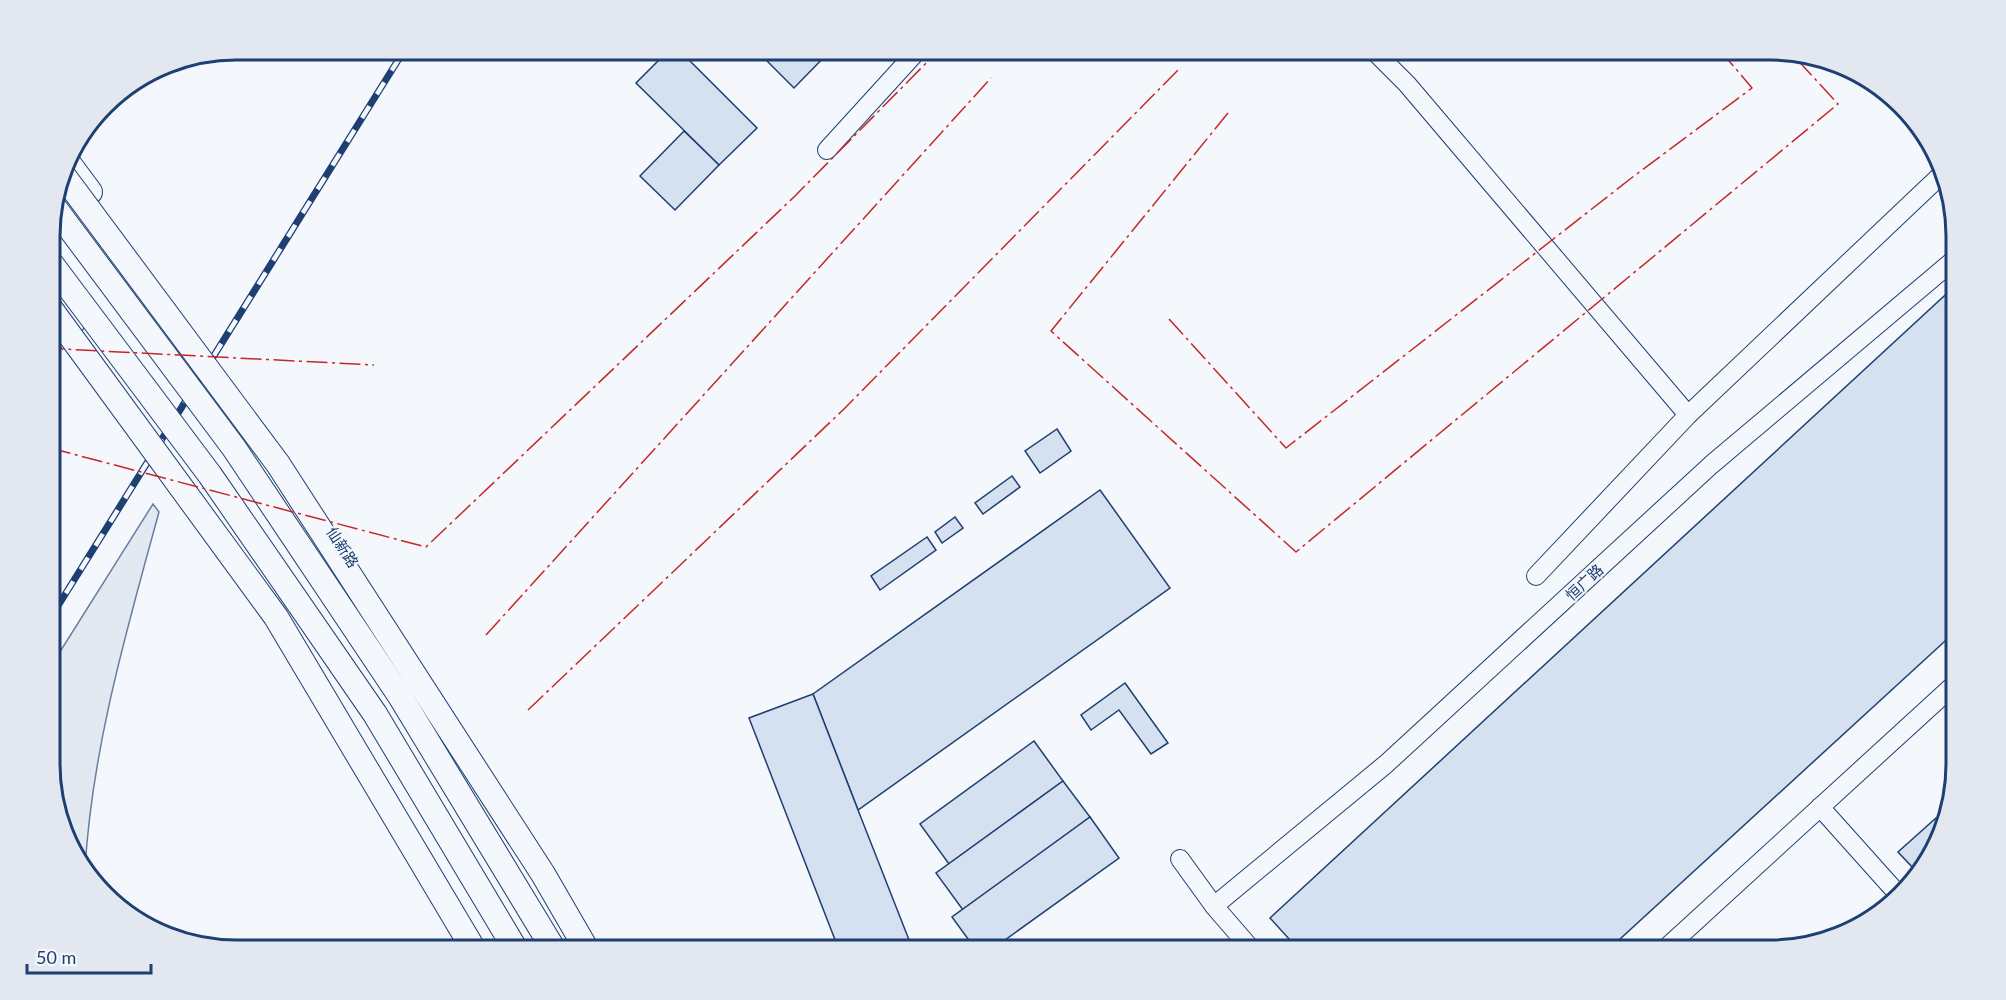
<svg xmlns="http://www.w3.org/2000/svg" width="2006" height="1000" viewBox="0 0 2006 1000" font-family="Lato,'Noto Sans SC',sans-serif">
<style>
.green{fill:#e3e9f0;stroke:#687fa3;stroke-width:1.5}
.building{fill:#d5e0f0;stroke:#1d3f73;stroke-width:1.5}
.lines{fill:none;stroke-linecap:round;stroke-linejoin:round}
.minor-casing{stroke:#1d3f73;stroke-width:20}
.major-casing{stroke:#1d3f73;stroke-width:26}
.minor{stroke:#f4f7fb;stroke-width:18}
.major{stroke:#f4f7fb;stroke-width:24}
.rail-casing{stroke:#1d3f73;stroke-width:7}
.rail{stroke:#f4f7fb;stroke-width:4.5;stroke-dasharray:14;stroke-linecap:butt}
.major-bridge-casing{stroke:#1d3f73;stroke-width:26;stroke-linecap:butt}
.major-bridge{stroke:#f4f7fb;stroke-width:24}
.power{stroke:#c62828;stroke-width:1.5;stroke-dasharray:21 4.5 3 4.5;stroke-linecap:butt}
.labels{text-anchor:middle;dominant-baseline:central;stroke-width:4.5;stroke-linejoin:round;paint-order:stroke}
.street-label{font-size:15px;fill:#1d3f73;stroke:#f4f7fb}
.rim{fill:none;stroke:#1d3f73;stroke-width:3}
</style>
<rect width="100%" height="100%" fill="#f4f7fb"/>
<path class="green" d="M 153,504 L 159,512 C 127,629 92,748 85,869 L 51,789 L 51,666 Z"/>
<g class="building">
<path d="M 670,49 L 678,49 L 757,128 L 719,165 L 636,83 Z"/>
<path d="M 755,49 L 832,49 L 794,88 Z"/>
<path d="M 684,131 L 719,165 L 675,210 L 640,176 Z"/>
<path d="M 1955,286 L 1956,631 L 1608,950 L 1299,950 L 1270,918 Z"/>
<path d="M 1057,429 L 1071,451 L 1040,473 L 1025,451 Z"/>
<path d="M 1012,476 L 1020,487 L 983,514 L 975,503 Z"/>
<path d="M 1100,490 L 1170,588 L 858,810 L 813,694 Z"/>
<path d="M 955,517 L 963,528 L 942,543 L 935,532 Z"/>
<path d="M 927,537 L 936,550 L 880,590 L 871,576 Z"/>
<path d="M 1125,683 L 1168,743 L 1151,754 L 1119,710 L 1091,730 L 1081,715 Z"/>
<path d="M 813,694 L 858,810 L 913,950 L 839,950 L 749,718 Z"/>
<path d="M 1034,741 L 1063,781 L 949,864 L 920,824 Z"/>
<path d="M 1063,781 L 1090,817 L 963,910 L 936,873 Z"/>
<path d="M 1090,817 L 1119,858 L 991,950 L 976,950 L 952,917 Z"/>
<path d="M 1936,818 L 1943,824 L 1937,846 L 1916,871 L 1898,852 Z"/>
</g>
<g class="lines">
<defs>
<g id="minor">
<path d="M 1372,49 L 1407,84 L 1688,415"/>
<path d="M 827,150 L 919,49"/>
<path d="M 1536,576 L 1688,415 L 1941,175"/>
<path d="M 1820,807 L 1897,893"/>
<path d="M 1180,859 L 1214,906 L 1252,950"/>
<path d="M 1214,906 L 1386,764 L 1711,465 L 1955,259"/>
<path d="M 1664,950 L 1956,683"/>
</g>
<g id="major">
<path d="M 67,161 L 90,192"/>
<path d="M 50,290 L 73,322"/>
</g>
</defs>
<use href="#minor" class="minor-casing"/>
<use href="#major" class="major-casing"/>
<use href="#minor" class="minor"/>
<use href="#major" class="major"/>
<defs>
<path id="rail" d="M 51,617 L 405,49"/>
</defs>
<use href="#rail" class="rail-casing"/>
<use href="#rail" class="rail"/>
<defs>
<g id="major-bridge">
<path d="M 63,175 L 278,464 L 543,874 L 587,950"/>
<path d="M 54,207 L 234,448 L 400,696 L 554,950"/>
<path d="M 50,262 L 210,475 L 375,714 L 516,950"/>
<path d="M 50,308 L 276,617 L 474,950"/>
</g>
</defs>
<use href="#major-bridge" class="major-bridge-casing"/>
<use href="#major-bridge" class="major-bridge"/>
<g class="power">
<path d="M 1228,113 L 1051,331 L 1296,552 L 1838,104 L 1793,55"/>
<path d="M 1169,319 L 1286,448 L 1634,176 L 1752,88 L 1719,49"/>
<path d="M 50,334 L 62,349 L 374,365"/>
<path d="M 50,448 L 426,547 L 795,196 L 940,49"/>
<path d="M 486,635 L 991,78"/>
<path d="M 528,710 L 845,408 L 1180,68"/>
</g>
</g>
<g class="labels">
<g class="street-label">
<text transform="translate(343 547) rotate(57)">仙新路</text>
<text transform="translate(1584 582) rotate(-43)">恒广路</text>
</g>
</g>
<path d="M0 0H2006V1000H0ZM236 60H1770A176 176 0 0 1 1946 236V764A176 176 0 0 1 1770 940H236A176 176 0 0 1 60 764V236A176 176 0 0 1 236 60Z" fill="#e3e8f0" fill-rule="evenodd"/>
<path class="rim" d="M236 60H1770A176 176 0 0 1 1946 236V764A176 176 0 0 1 1770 940H236A176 176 0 0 1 60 764V236A176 176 0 0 1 236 60Z"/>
<path d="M27 964v9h124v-9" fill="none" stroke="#1d3f73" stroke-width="3"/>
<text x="36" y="964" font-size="18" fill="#1d3f73" stroke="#f4f7fb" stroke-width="4.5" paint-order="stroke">50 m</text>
</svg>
